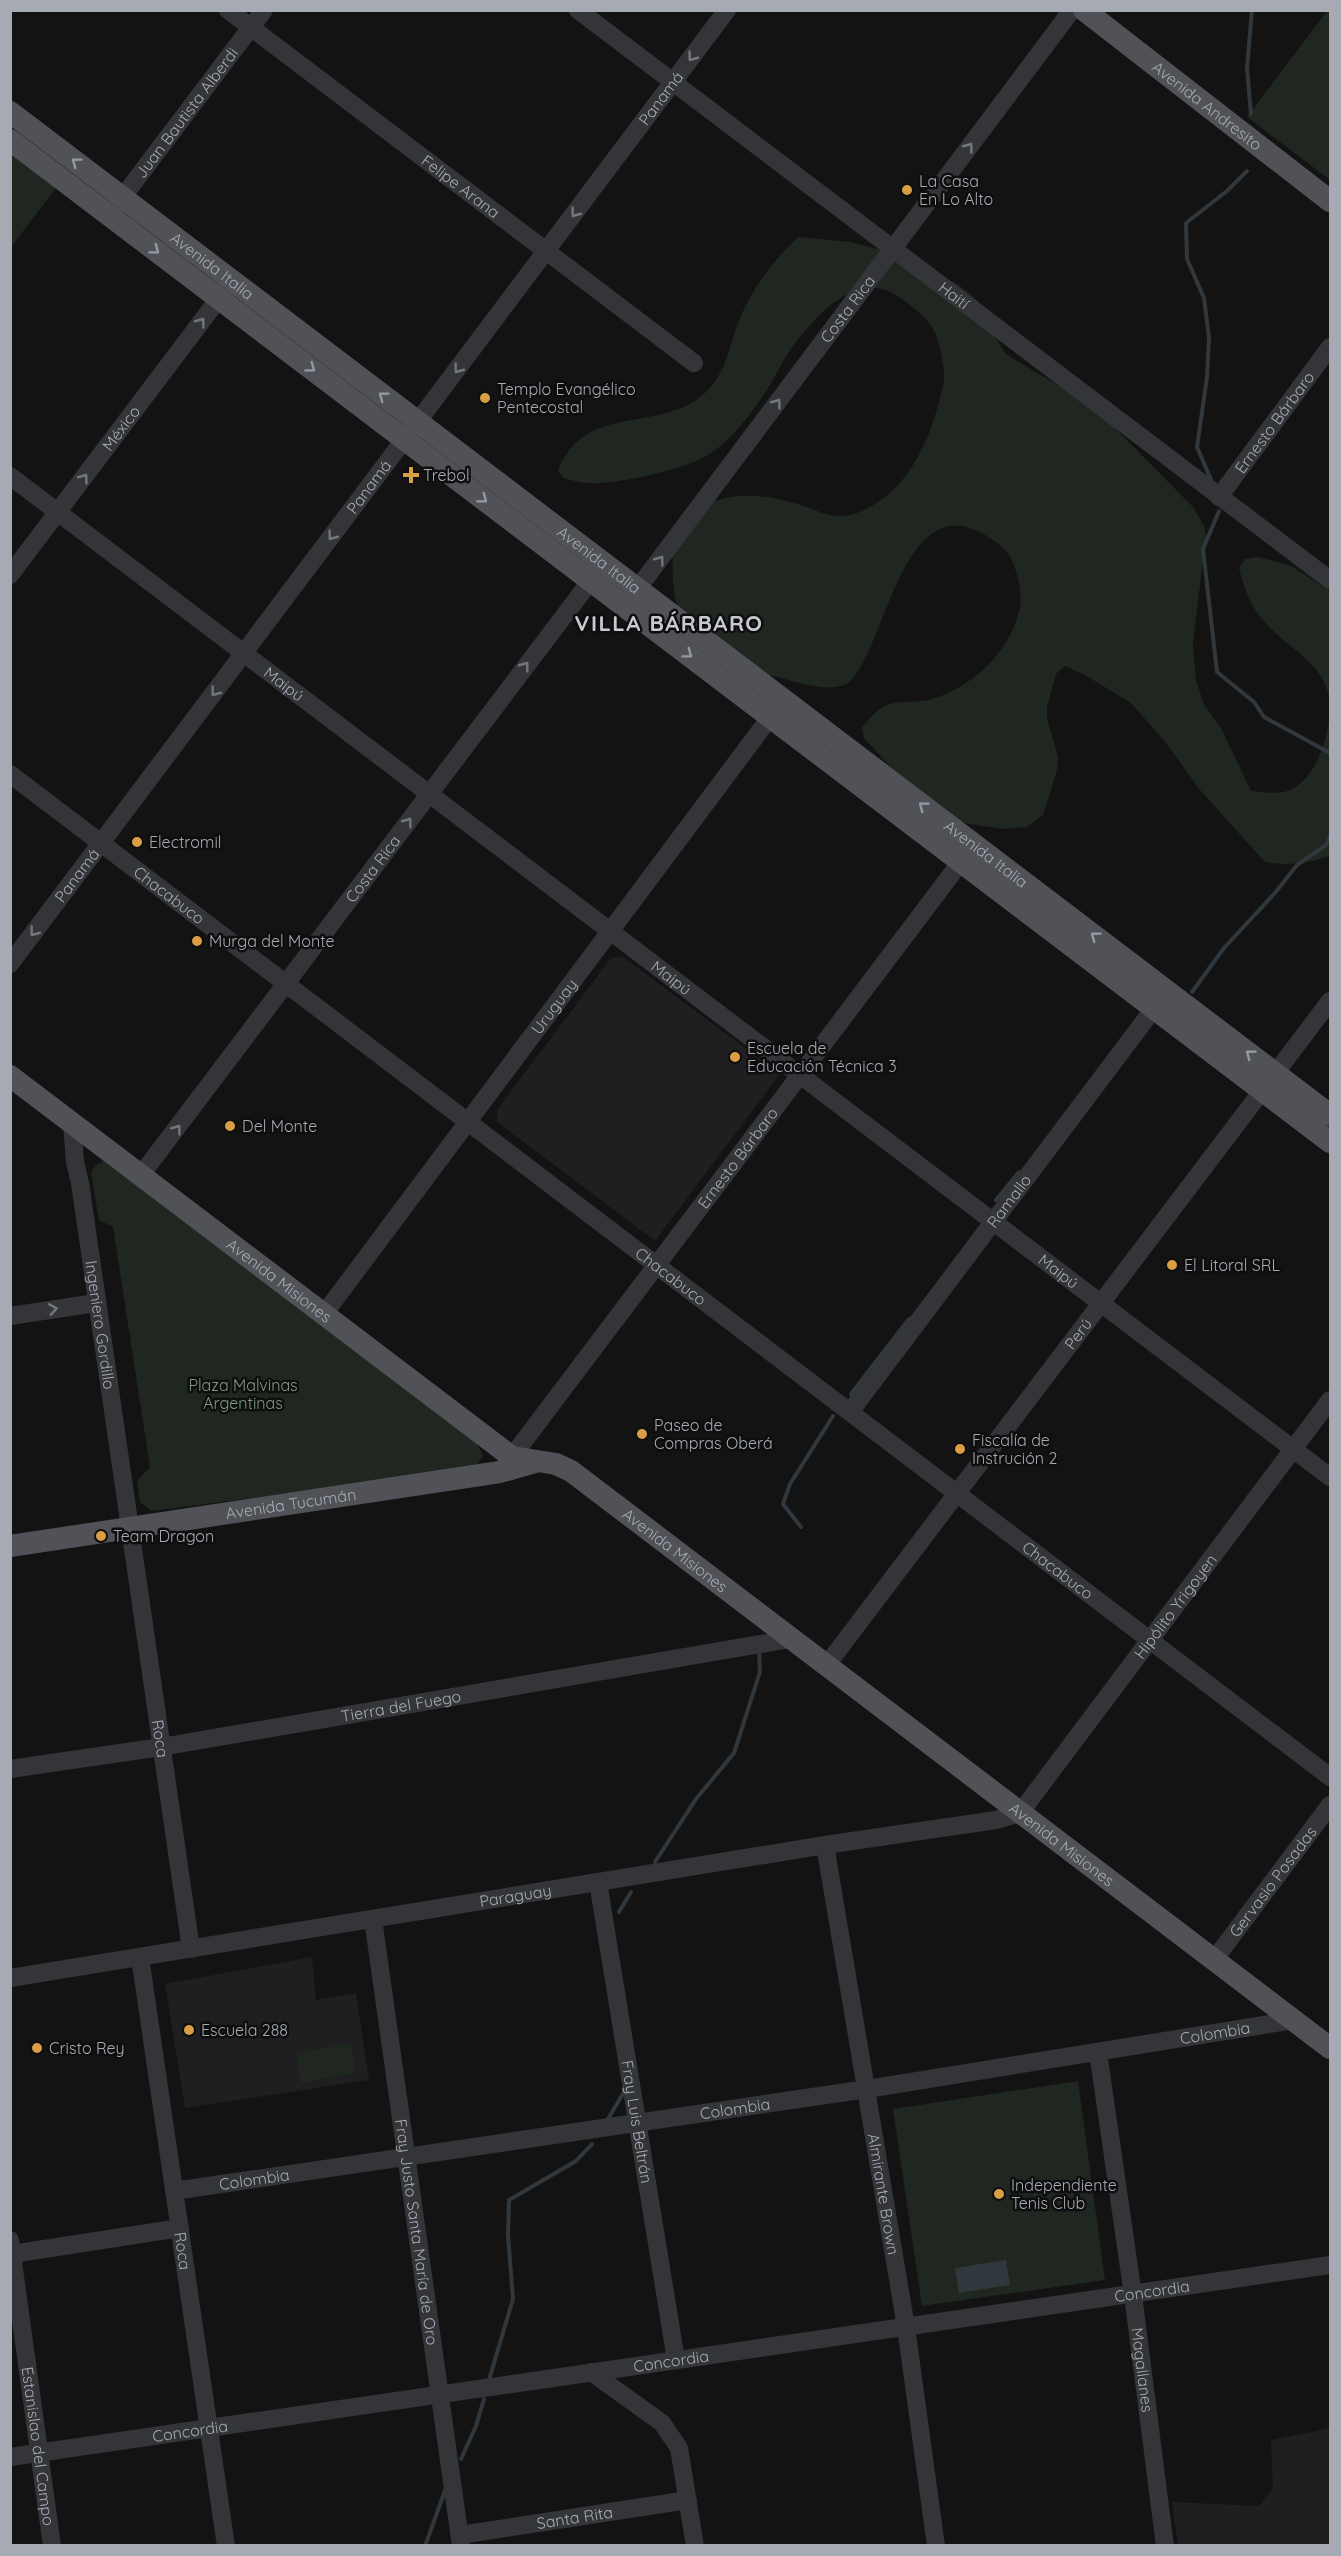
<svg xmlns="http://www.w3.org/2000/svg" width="1341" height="2556" viewBox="0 0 1341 2556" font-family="Quicksand,sans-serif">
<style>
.built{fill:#1f1f21}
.green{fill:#202620}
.water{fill:#30383d}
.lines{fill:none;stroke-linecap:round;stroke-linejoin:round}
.stream{stroke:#30383d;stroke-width:4}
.minor{stroke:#343539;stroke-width:18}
.major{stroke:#515257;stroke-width:22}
.oneway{stroke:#73767c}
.oneway2{stroke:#9599a1}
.poi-dot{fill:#da9e45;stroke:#0e0e0f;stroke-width:2}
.labels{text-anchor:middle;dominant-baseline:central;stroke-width:5;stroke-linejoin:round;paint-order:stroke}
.street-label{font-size:16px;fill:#a6abb3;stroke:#0e0e0f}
.poi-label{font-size:16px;fill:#a6abb3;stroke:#0e0e0f;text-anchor:start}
.park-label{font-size:16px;fill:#7f9c7f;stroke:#0e0e0f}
.district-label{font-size:22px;font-weight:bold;letter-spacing:1.5px;fill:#c6c9cf;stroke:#0e0e0f}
</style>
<rect width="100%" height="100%" fill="#131314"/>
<g class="built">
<path d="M 623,957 L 780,1074 L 655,1241 L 497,1122 L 497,1110 L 611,958 Z"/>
<path d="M 312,1957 L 316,2000 L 356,1993 L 369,2080 L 185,2108 L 165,1984 Z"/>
<path d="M 1330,2428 L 1330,2545 L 1178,2545 L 1172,2502 L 1259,2506 L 1273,2489 L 1271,2440 Z"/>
</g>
<g class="green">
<path d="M 1327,11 L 1330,11 L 1330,180 L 1247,117 Z"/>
<path d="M 10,152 L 56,188 L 11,247 L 10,246 Z"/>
<path d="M 799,237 L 851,242 L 881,250 L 954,282 L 972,295 L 978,302 L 992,333 L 1007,355 L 1076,396 L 1107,420 L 1193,507 L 1204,526 L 1206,536 L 1193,643 L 1196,681 L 1204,704 L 1222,730 L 1251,791 C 1261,792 1273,794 1284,792 C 1316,784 1328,738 1330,710 L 1330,855 C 1317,863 1278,867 1264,861 L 1200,790 L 1167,744 L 1131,703 L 1085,675 L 1065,666 L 1056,674 L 1047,707 L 1047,718 L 1058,757 L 1057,770 L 1043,815 L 1027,827 L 1004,829 L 962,823 L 907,785 L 864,738 L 862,727 C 869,720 877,708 887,705 C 900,700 916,703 929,700 C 973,688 1011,651 1020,607 C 1023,592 1016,563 1006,551 C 998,542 989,537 979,532 C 902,493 886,646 850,681 C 837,694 801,684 785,679 C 770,675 740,671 728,663 C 719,657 687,624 681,614 C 672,601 670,555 676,539 C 680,529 693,511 702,507 C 735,490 767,495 801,505 C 821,512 836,521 857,513 C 904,496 927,447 939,402 C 941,394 944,385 944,377 C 945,369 942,360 941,352 C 935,323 925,317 902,299 C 860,266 818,313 793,346 C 781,362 774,381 762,397 C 749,416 731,440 711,453 C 689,469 616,485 589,483 C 580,483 572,480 564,478 L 558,471 C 585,400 661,436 707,391 C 727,371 729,345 739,321 C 750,291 775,257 799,237 Z"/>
<path d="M 1258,557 L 1291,566 L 1330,591 L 1330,704 C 1328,663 1284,647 1262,619 C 1250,605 1243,586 1239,568 L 1245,559 Z"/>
<path d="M 105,1160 L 477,1443 L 483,1456 L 474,1469 L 152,1511 L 140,1502 L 137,1481 L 150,1467 L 113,1227 L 99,1220 L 91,1173 L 96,1165 Z"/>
<path d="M 351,2043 L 356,2073 L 301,2083 L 296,2053 Z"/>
<path d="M 1078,2081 L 1105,2280 L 922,2306 L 893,2109 Z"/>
</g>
<path class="water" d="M 1006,2260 L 1010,2285 L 959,2293 L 955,2268 Z"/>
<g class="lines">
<g class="stream">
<path d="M 1251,114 L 1247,68 L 1252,10"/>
<path d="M 1212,482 L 1197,447 L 1207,377 L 1209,338 L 1204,298 L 1187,259 L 1186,223 L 1227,191 L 1247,171"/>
<path d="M 1219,511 L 1203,549 L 1217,672 L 1254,702 L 1264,717 L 1330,753"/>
<path d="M 1192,992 L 1224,948 L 1275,893 L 1297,865 L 1326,845 L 1330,836"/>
<path d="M 996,1200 L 1019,1172"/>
<path d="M 851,1394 L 909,1319"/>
<path d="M 801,1527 L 783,1504 L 790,1484 L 833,1416"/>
<path d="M 655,1862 L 696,1799 L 734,1753 L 760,1672 L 759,1649"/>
<path d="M 619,1912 L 631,1892"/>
<path d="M 608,2119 L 624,2092 L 624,2089"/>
<path d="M 489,2380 L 513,2299 L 508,2235 L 509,2200 L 576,2161 L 592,2144"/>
<path d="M 461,2459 L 476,2426 L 484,2399"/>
<path d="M 425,2546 L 446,2488"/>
</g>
<g class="minor">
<path id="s1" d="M 228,10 L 694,363"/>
<path id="s2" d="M 578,10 L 1330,580"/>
<path id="s3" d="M 116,206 L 264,10"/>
<path id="s4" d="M 10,476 L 1330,1477"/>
<path id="s5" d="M 1219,497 L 1330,347"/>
<path id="s6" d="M 10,575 L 226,289"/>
<path id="s7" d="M 629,600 L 1072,10"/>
<path id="s8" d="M 10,774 L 1330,1777"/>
<path id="s9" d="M 10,964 L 727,10"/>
<path id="s10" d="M 72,1123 L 75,1162 L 80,1183 L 191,1949"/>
<path id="s11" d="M 141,1175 L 598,571"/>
<path id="s12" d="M 324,1314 L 777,708"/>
<path d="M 10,1316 L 96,1303"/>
<path id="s13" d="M 850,1412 L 1161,999"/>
<path id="s14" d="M 505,1466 L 969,851"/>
<path id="s15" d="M 826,1666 L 1330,1001"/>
<path id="s16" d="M 10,1769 L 161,1747 L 790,1639"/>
<path id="s17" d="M 825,1845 L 906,2327 L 936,2546"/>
<path id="s18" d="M 598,1882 L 676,2360"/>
<path id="s19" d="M 373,1919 L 461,2546"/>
<path id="s20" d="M 140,1957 L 226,2546"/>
<path id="s21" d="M 1214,1960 L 1330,1805"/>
<path id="s22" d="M 10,1978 L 825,1845 L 996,1820 L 1020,1813 L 1330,1400"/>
<path id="s23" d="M 1098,2052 L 1133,2295 L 1165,2546"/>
<path id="s24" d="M 174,2191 L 867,2089 L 1294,2020"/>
<path id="s25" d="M 10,2240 L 52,2546"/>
<path d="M 12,2254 L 180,2228"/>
<path d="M 591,2372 L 662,2423 L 679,2448 L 695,2546"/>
<path id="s26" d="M 10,2457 L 1330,2265"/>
<path id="s27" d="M 460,2535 L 688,2500"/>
</g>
<g class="major">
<path id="s28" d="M 1084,10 L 1330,201"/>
<path id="s29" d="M 10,112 L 1330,1115"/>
<path d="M 10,140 L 1330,1142"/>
<path id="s30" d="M 10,1076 L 512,1457 L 556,1464 L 571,1471 L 1330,2048"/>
<path id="s31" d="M 10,1546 L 500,1472 L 532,1463"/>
</g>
</g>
<defs><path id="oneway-chevron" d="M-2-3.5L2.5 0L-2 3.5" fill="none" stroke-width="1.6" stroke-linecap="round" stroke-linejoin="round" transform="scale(1.5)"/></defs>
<g class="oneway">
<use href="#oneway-chevron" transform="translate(692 57) rotate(127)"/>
<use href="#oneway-chevron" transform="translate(969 147) rotate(-53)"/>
<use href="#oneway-chevron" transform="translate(575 213) rotate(127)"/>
<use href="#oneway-chevron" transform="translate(201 322) rotate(-53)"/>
<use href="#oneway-chevron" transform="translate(458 369) rotate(127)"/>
<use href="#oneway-chevron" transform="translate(777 403) rotate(-53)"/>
<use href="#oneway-chevron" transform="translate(84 478) rotate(-53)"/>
<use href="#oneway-chevron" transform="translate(332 536) rotate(127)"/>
<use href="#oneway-chevron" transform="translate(660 560) rotate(-53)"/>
<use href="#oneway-chevron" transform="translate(525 666) rotate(-53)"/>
<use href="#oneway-chevron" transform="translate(215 692) rotate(127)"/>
<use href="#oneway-chevron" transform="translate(408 822) rotate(-53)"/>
<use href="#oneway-chevron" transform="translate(34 932) rotate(127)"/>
<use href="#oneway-chevron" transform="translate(177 1129) rotate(-53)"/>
<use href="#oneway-chevron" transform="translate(53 1309) rotate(-9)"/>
</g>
<g class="oneway2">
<use href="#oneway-chevron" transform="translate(76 162) rotate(-143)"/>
<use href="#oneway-chevron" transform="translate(155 250) rotate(37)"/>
<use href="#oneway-chevron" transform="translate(311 368) rotate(37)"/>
<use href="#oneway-chevron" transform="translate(383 396) rotate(-143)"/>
<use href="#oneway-chevron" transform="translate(483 499) rotate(37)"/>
<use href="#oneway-chevron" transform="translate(688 654) rotate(37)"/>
<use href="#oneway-chevron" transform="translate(923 806) rotate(-143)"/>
<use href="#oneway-chevron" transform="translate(1095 936) rotate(-143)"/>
<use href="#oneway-chevron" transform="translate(1250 1054) rotate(-143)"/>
</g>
<g class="poi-dot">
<circle cx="907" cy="190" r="6"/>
<circle cx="485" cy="398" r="6"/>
<path d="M408 466h6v6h6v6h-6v6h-6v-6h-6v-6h6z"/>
<circle cx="137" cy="842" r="6"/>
<circle cx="197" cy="941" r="6"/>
<circle cx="735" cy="1057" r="6"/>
<circle cx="230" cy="1126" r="6"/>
<circle cx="1172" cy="1265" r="6"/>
<circle cx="642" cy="1434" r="6"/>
<circle cx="960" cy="1449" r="6"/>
<circle cx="101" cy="1536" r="6"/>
<circle cx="189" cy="2030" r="6"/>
<circle cx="37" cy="2048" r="6"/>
<circle cx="999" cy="2194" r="6"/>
</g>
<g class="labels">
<g class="street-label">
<text stroke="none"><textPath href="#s9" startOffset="1083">Panamá</textPath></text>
<text stroke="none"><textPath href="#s28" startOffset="156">Avenida Andresito</textPath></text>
<text stroke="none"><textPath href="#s3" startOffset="117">Juan Bautista Alberdi</textPath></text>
<text stroke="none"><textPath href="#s1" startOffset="292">Felipe Arana</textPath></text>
<text stroke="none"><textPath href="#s29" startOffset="254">Avenida Italia</textPath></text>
<text stroke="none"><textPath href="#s2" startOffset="472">Haití</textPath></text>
<text stroke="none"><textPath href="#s7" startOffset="364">Costa Rica</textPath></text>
<text stroke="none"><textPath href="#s5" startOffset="93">Ernesto Bárbaro</textPath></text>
<text stroke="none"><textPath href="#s6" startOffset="184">México</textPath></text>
<text stroke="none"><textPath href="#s9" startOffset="597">Panamá</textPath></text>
<text stroke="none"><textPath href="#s29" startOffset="740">Avenida Italia</textPath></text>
<text stroke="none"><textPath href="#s4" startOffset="344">Maipú</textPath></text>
<text stroke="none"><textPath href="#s29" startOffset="1226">Avenida Italia</textPath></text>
<text stroke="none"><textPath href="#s11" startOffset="384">Costa Rica</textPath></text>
<text stroke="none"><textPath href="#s9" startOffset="111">Panamá</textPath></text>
<text stroke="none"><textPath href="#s8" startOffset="200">Chacabuco</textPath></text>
<text stroke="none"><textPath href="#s4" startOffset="830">Maipú</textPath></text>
<text stroke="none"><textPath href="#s12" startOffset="384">Uruguay</textPath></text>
<text stroke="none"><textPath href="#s14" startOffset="386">Ernesto Bárbaro</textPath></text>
<text stroke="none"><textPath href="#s13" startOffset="264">Ramallo</textPath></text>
<text stroke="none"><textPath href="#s4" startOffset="1316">Maipú</textPath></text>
<text stroke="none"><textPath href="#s8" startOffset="830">Chacabuco</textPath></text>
<text stroke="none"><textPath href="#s30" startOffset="338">Avenida Misiones</textPath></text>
<text stroke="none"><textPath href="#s10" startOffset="204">Ingeniero Gordillo</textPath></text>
<text stroke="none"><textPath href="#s15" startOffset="417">Perú</textPath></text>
<text stroke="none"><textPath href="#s31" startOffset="284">Avenida Tucumán</textPath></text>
<text stroke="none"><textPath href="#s30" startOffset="822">Avenida Misiones</textPath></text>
<text stroke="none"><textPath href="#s8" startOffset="1316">Chacabuco</textPath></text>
<text stroke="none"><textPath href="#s22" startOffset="1282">Hipólito Yrigoyen</textPath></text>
<text stroke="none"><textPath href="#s16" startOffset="396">Tierra del Fuego</textPath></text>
<text stroke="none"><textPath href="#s10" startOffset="622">Roca</textPath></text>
<text stroke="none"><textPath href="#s30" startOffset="1308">Avenida Misiones</textPath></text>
<text stroke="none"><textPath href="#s21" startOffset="98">Gervasio Posadas</textPath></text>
<text stroke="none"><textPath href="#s22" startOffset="512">Paraguay</textPath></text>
<text stroke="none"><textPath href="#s24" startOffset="1053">Colombia</textPath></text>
<text stroke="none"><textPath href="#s24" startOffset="567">Colombia</textPath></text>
<text stroke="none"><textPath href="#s18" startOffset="243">Fray Luis Beltrán</textPath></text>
<text stroke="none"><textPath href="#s24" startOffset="81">Colombia</textPath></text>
<text stroke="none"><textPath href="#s17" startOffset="354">Almirante Brown</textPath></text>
<text stroke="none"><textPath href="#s19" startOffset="316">Fray Justo Santa María de Oro</textPath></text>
<text stroke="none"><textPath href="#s20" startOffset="297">Roca</textPath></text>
<text stroke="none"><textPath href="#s26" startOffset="1154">Concordia</textPath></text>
<text stroke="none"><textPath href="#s26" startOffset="668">Concordia</textPath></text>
<text stroke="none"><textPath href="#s23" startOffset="321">Magallanes</textPath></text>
<text stroke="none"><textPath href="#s26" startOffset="182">Concordia</textPath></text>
<text stroke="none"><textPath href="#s25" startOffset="208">Estanislao del Campo</textPath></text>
<text stroke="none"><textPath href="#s27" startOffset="116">Santa Rita</textPath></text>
</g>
<g class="poi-label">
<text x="919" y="181">La Casa<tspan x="919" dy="18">En Lo Alto</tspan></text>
<text x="497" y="389">Templo Evangélico<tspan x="497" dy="18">Pentecostal</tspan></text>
<text x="423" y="475">Trebol</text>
<text x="149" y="842">Electromil</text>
<text x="209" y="941">Murga del Monte</text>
<text x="747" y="1048">Escuela de<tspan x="747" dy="18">Educación Técnica 3</tspan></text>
<text x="242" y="1126">Del Monte</text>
<text x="1184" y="1265">El Litoral SRL</text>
<text x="654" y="1425">Paseo de<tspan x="654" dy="18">Compras Oberá</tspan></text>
<text x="972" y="1440">Fiscalía de<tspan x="972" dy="18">Instrución 2</tspan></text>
<text x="113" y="1536">Team Dragon</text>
<text x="201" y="2030">Escuela 288</text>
<text x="49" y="2048">Cristo Rey</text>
<text x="1011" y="2185">Independiente<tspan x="1011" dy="18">Tenis Club</tspan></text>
</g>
<g class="park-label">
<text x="243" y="1385">Plaza Malvinas<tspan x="243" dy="18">Argentinas</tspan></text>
</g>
<g class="district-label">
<text x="669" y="623">VILLA BÁRBARO</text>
</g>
</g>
<rect width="1341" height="2556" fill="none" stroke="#a6abb3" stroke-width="24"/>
</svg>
